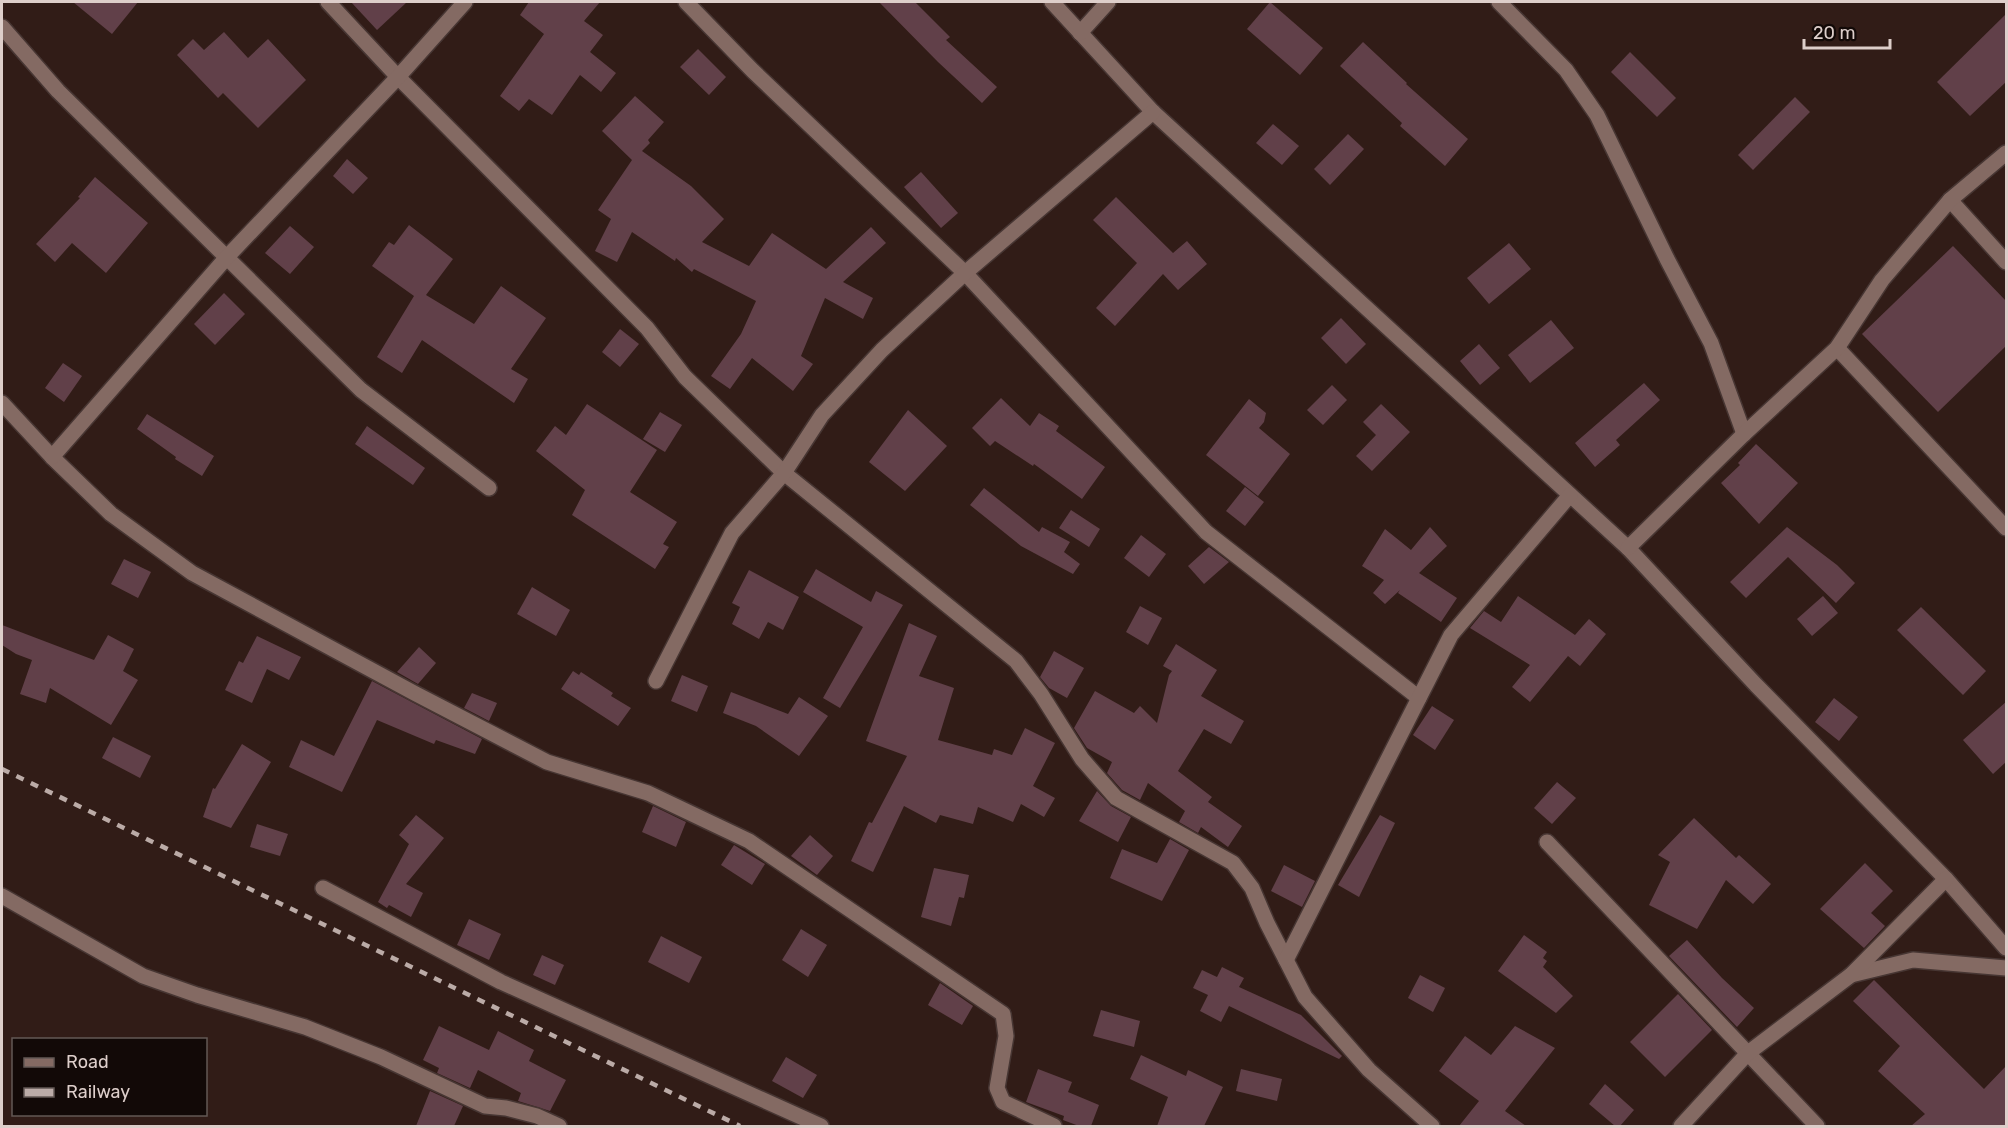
<svg xmlns="http://www.w3.org/2000/svg" width="2008" height="1128" viewBox="0 0 2008 1128" font-family="Rubik,sans-serif">
<style>
.building{fill:#614049}
.lines{fill:none;stroke-linecap:round;stroke-linejoin:round}
.street-casing{stroke:#473633;stroke-width:18}
.street{stroke:#846a63;stroke-width:15}
.rail{stroke:#bbaba7;stroke-width:4.5;stroke-dasharray:8 8;stroke-linecap:butt}
</style>
<rect width="100%" height="100%" fill="#311c17"/>
<g class="building">
<path d="M 73,2 L 138,2 L 112,34 Z"/>
<path d="M 351,2 L 407,2 L 377,30 Z"/>
<path d="M 529,2 L 600,2 L 584,21 L 603,35 L 590,52 L 616,73 L 601,92 L 580,75 L 552,115 L 529,99 L 519,111 L 500,96 L 544,34 L 520,15 Z"/>
<path d="M 879,2 L 915,2 L 950,37 L 946,40 L 997,87 L 982,103 L 938,62 Z"/>
<path d="M 1270,2 L 1323,48 L 1300,75 L 1247,29 Z"/>
<path d="M 2007,13 L 2007,81 L 1970,116 L 1937,82 Z"/>
<path d="M 224,32 L 248,58 L 268,39 L 306,80 L 258,128 L 223,93 L 218,98 L 177,55 L 193,39 L 204,50 Z"/>
<path d="M 1363,42 L 1407,83 L 1406,84 L 1468,139 L 1445,166 L 1400,126 L 1402,123 L 1340,66 Z"/>
<path d="M 698,49 L 726,77 L 709,95 L 680,67 Z"/>
<path d="M 1630,52 L 1676,98 L 1657,117 L 1611,72 Z"/>
<path d="M 635,96 L 664,122 L 648,140 L 650,143 L 642,151 L 691,186 L 724,219 L 702,242 L 749,266 L 772,233 L 826,269 L 871,227 L 886,243 L 843,282 L 873,298 L 863,319 L 825,298 L 801,356 L 813,364 L 793,391 L 752,358 L 730,389 L 711,376 L 741,334 L 756,301 L 694,269 L 692,272 L 676,258 L 675,261 L 632,232 L 617,262 L 595,251 L 611,219 L 598,210 L 632,160 L 602,131 Z"/>
<path d="M 1795,97 L 1810,112 L 1753,170 L 1738,155 Z"/>
<path d="M 1273,124 L 1299,146 L 1282,165 L 1256,143 Z"/>
<path d="M 1348,134 L 1364,149 L 1330,185 L 1314,169 Z"/>
<path d="M 347,159 L 368,178 L 353,194 L 333,176 Z"/>
<path d="M 921,172 L 958,213 L 941,228 L 904,187 Z"/>
<path d="M 95,177 L 148,223 L 106,273 L 72,243 L 55,262 L 36,244 L 80,198 L 78,197 Z"/>
<path d="M 1116,197 L 1173,253 L 1187,241 L 1207,264 L 1178,290 L 1163,274 L 1115,326 L 1096,308 L 1137,263 L 1093,220 Z"/>
<path d="M 409,225 L 453,259 L 426,295 L 474,324 L 501,286 L 546,318 L 511,369 L 528,379 L 514,403 L 422,340 L 402,373 L 377,357 L 414,296 L 372,266 L 389,242 L 394,245 Z"/>
<path d="M 290,226 L 314,247 L 290,274 L 265,253 Z"/>
<path d="M 1509,243 L 1531,269 L 1489,304 L 1467,278 Z"/>
<path d="M 1953,246 L 2007,302 L 2007,345 L 1938,412 L 1862,334 Z"/>
<path d="M 224,293 L 245,314 L 215,345 L 194,324 Z"/>
<path d="M 1341,318 L 1366,344 L 1346,364 L 1321,338 Z"/>
<path d="M 1551,320 L 1574,348 L 1530,383 L 1508,355 Z"/>
<path d="M 620,329 L 639,344 L 620,367 L 602,352 Z"/>
<path d="M 1479,344 L 1500,368 L 1480,385 L 1460,361 Z"/>
<path d="M 63,363 L 82,376 L 64,402 L 45,388 Z"/>
<path d="M 1644,383 L 1660,400 L 1616,440 L 1620,445 L 1595,467 L 1575,443 Z"/>
<path d="M 1332,385 L 1347,400 L 1323,425 L 1307,410 Z"/>
<path d="M 1001,398 L 1030,426 L 1039,413 L 1059,426 L 1056,431 L 1105,467 L 1082,499 L 1034,464 L 1033,466 L 995,441 L 990,446 L 972,428 Z"/>
<path d="M 1249,399 L 1266,413 L 1264,422 L 1259,428 L 1290,454 L 1258,496 L 1206,455 Z"/>
<path d="M 587,404 L 657,450 L 630,492 L 677,522 L 663,544 L 669,547 L 655,569 L 572,515 L 585,490 L 536,451 L 555,426 L 566,435 Z"/>
<path d="M 1381,404 L 1410,432 L 1372,471 L 1356,456 L 1376,435 L 1363,422 Z"/>
<path d="M 908,410 L 947,446 L 905,491 L 869,462 Z"/>
<path d="M 660,412 L 682,425 L 665,452 L 643,439 Z"/>
<path d="M 147,414 L 214,456 L 202,476 L 175,459 L 176,457 L 137,429 Z"/>
<path d="M 367,426 L 425,468 L 413,485 L 355,444 Z"/>
<path d="M 1756,444 L 1798,483 L 1759,524 L 1721,483 L 1740,465 L 1738,463 Z"/>
<path d="M 1245,487 L 1264,502 L 1245,526 L 1226,511 Z"/>
<path d="M 984,488 L 1039,532 L 1042,527 L 1070,542 L 1064,552 L 1080,564 L 1073,574 L 1021,546 L 970,505 Z"/>
<path d="M 1071,510 L 1100,529 L 1089,547 L 1059,528 Z"/>
<path d="M 1430,527 L 1447,546 L 1419,573 L 1457,598 L 1441,622 L 1398,593 L 1400,590 L 1385,604 L 1373,593 L 1384,580 L 1362,566 L 1385,529 L 1411,550 Z"/>
<path d="M 1787,527 L 1837,565 L 1855,583 L 1836,603 L 1788,557 L 1746,598 L 1730,582 Z"/>
<path d="M 1141,535 L 1166,554 L 1149,577 L 1124,558 Z"/>
<path d="M 1209,547 L 1229,562 L 1204,584 L 1188,566 Z"/>
<path d="M 124,559 L 151,572 L 138,598 L 111,584 Z"/>
<path d="M 816,569 L 871,602 L 876,591 L 903,605 L 840,708 L 823,698 L 863,627 L 803,592 Z"/>
<path d="M 749,570 L 799,597 L 783,630 L 768,622 L 759,639 L 732,624 L 740,607 L 732,603 Z"/>
<path d="M 532,587 L 570,610 L 556,636 L 517,614 Z"/>
<path d="M 1518,596 L 1575,635 L 1589,619 L 1606,634 L 1580,666 L 1568,656 L 1530,702 L 1512,687 L 1530,665 L 1470,628 L 1484,611 L 1501,622 Z"/>
<path d="M 1823,596 L 1838,613 L 1812,636 L 1797,619 Z"/>
<path d="M 1140,606 L 1162,618 L 1148,645 L 1126,632 Z"/>
<path d="M 1921,607 L 1986,671 L 1963,695 L 1897,630 Z"/>
<path d="M 909,623 L 937,636 L 919,676 L 954,688 L 938,740 L 992,755 L 994,749 L 1012,755 L 1025,728 L 1055,743 L 1033,786 L 1055,798 L 1044,817 L 1021,804 L 1013,822 L 978,807 L 973,824 L 940,815 L 936,823 L 904,806 L 873,872 L 851,861 L 869,822 L 872,823 L 907,756 L 866,741 Z"/>
<path d="M 2,625 L 94,660 L 108,635 L 134,649 L 123,671 L 138,680 L 111,725 L 50,688 L 46,703 L 20,694 L 32,660 L 16,654 L 2,645 Z"/>
<path d="M 257,636 L 301,657 L 289,680 L 267,669 L 252,703 L 225,690 L 239,661 L 243,663 Z"/>
<path d="M 1176,644 L 1217,670 L 1201,696 L 1244,721 L 1231,744 L 1204,729 L 1178,771 L 1212,797 L 1208,802 L 1242,826 L 1228,847 L 1201,827 L 1198,833 L 1179,822 L 1185,811 L 1148,783 L 1140,800 L 1122,790 L 1107,773 L 1112,762 L 1087,748 L 1074,728 L 1095,691 L 1134,713 L 1140,706 L 1157,723 L 1169,675 L 1172,671 L 1163,666 Z"/>
<path d="M 419,647 L 436,663 L 418,684 L 397,672 Z"/>
<path d="M 1054,651 L 1084,668 L 1067,698 L 1049,688 L 1040,677 Z"/>
<path d="M 573,671 L 579,675 L 581,672 L 613,693 L 611,696 L 631,708 L 618,726 L 561,689 Z"/>
<path d="M 682,675 L 708,686 L 697,712 L 671,701 Z"/>
<path d="M 372,681 L 482,739 L 475,754 L 436,740 L 434,744 L 377,720 L 342,792 L 289,767 L 301,740 L 334,756 Z"/>
<path d="M 731,692 L 788,714 L 799,697 L 828,716 L 799,756 L 756,726 L 723,713 Z"/>
<path d="M 472,693 L 497,703 L 489,721 L 464,708 Z"/>
<path d="M 1834,698 L 1858,717 L 1839,741 L 1815,722 Z"/>
<path d="M 2007,701 L 2007,761 L 1993,774 L 1963,740 Z"/>
<path d="M 1432,706 L 1454,720 L 1435,750 L 1413,735 Z"/>
<path d="M 113,737 L 151,756 L 140,778 L 102,758 Z"/>
<path d="M 242,744 L 271,762 L 231,828 L 203,817 L 213,788 L 215,789 Z"/>
<path d="M 1557,782 L 1576,798 L 1552,824 L 1534,808 Z"/>
<path d="M 1097,791 L 1111,806 L 1131,817 L 1118,842 L 1079,821 Z"/>
<path d="M 653,806 L 686,822 L 676,847 L 642,832 Z"/>
<path d="M 416,815 L 444,838 L 406,884 L 423,893 L 411,917 L 389,905 L 387,908 L 378,902 L 409,844 L 399,835 Z"/>
<path d="M 1380,815 L 1395,823 L 1359,897 L 1338,885 Z"/>
<path d="M 1694,818 L 1736,858 L 1739,855 L 1771,884 L 1753,904 L 1726,880 L 1697,929 L 1649,905 L 1670,862 L 1658,855 Z"/>
<path d="M 257,824 L 288,834 L 280,856 L 250,847 Z"/>
<path d="M 810,835 L 833,856 L 817,875 L 791,856 Z"/>
<path d="M 1170,839 L 1189,850 L 1162,901 L 1110,878 L 1122,849 L 1157,863 Z"/>
<path d="M 734,845 L 765,864 L 752,885 L 721,865 Z"/>
<path d="M 1865,863 L 1893,891 L 1871,913 L 1885,926 L 1864,948 L 1820,909 Z"/>
<path d="M 1284,865 L 1315,881 L 1302,907 L 1271,891 Z"/>
<path d="M 934,868 L 969,875 L 964,898 L 959,897 L 951,926 L 921,917 Z"/>
<path d="M 469,919 L 501,934 L 489,960 L 457,945 Z"/>
<path d="M 801,929 L 827,945 L 808,977 L 782,960 Z"/>
<path d="M 1524,935 L 1547,952 L 1543,958 L 1547,961 L 1543,967 L 1573,996 L 1556,1013 L 1498,971 Z"/>
<path d="M 661,936 L 702,957 L 689,983 L 648,962 Z"/>
<path d="M 1687,940 L 1722,978 L 1754,1008 L 1737,1027 L 1669,956 Z"/>
<path d="M 542,955 L 564,965 L 555,985 L 533,975 Z"/>
<path d="M 1222,967 L 1244,978 L 1239,987 L 1301,1015 L 1342,1056 L 1339,1059 L 1229,1006 L 1221,1022 L 1200,1011 L 1208,995 L 1193,988 L 1202,970 L 1217,977 Z"/>
<path d="M 1420,975 L 1445,988 L 1433,1012 L 1408,998 Z"/>
<path d="M 1874,980 L 1984,1089 L 2007,1065 L 2007,1126 L 1911,1126 L 1925,1114 L 1878,1071 L 1900,1046 L 1853,1001 Z"/>
<path d="M 940,983 L 973,1006 L 962,1025 L 928,1005 Z"/>
<path d="M 1678,994 L 1712,1030 L 1665,1077 L 1630,1042 Z"/>
<path d="M 1101,1010 L 1140,1021 L 1134,1047 L 1093,1036 Z"/>
<path d="M 439,1026 L 489,1050 L 498,1031 L 534,1050 L 529,1061 L 566,1080 L 550,1111 L 518,1101 L 521,1093 L 478,1070 L 470,1088 L 437,1073 L 439,1068 L 423,1060 Z"/>
<path d="M 1515,1026 L 1555,1048 L 1505,1111 L 1526,1126 L 1459,1126 L 1479,1101 L 1439,1071 L 1465,1036 L 1491,1055 Z"/>
<path d="M 1141,1055 L 1186,1076 L 1188,1070 L 1223,1087 L 1204,1126 L 1157,1126 L 1168,1097 L 1130,1079 Z"/>
<path d="M 786,1057 L 817,1075 L 803,1098 L 772,1081 Z"/>
<path d="M 1038,1069 L 1072,1082 L 1068,1092 L 1099,1105 L 1091,1126 L 1079,1126 L 1063,1120 L 1064,1116 L 1026,1102 Z"/>
<path d="M 1241,1069 L 1282,1079 L 1277,1101 L 1236,1091 Z"/>
<path d="M 1605,1084 L 1634,1110 L 1620,1126 L 1615,1126 L 1589,1104 Z"/>
<path d="M 430,1091 L 463,1106 L 454,1126 L 416,1126 Z"/>
</g>
<g class="lines">
<defs>
<g id="street">
<path d="M 328,2 L 398,77 L 647,328 L 685,377 L 784,473 L 1016,661 L 1041,694 L 1082,759 L 1116,798 L 1233,863 L 1252,888 L 1267,923 L 1305,997 L 1369,1070 L 1432,1126"/>
<path d="M 686,2 L 753,71 L 965,273 L 1206,532 L 1419,698"/>
<path d="M 1052,2 L 1153,112 L 1628,548 L 1756,685 L 1946,879 L 2006,948"/>
<path d="M 1499,2 L 1566,70 L 1597,115 L 1667,259 L 1711,343 L 1744,434"/>
<path d="M 2,27 L 58,91 L 361,390 L 489,488"/>
<path d="M 1080,33 L 1108,2"/>
<path d="M 1950,200 L 2006,262"/>
<path d="M 1837,348 L 2006,528"/>
<path d="M 2,403 L 52,457 L 111,514 L 192,573 L 416,694 L 547,762 L 648,793 L 749,841 L 1003,1014 L 1006,1036 L 997,1088 L 1003,1102 L 1054,1126"/>
<path d="M 52,457 L 227,257 L 398,77 L 465,2"/>
<path d="M 1628,548 L 1744,434 L 1837,348 L 1882,280 L 1950,200 L 2006,153"/>
<path d="M 656,681 L 732,533 L 784,473 L 822,415 L 882,350 L 965,273 L 1153,112"/>
<path d="M 1547,842 L 1817,1126"/>
<path d="M 323,888 L 501,982 L 821,1126"/>
<path d="M 2,896 L 143,976 L 197,995 L 305,1027 L 381,1057 L 485,1106 L 506,1108 L 537,1116 L 559,1126"/>
<path d="M 1286,960 L 1451,635 L 1570,495"/>
<path d="M 1851,975 L 1913,960 L 2006,968"/>
<path d="M 1681,1126 L 1748,1053 L 1851,975 L 1946,879"/>
</g>
</defs>
<use href="#street" class="street-casing"/>
<use href="#street" class="street"/>
<path class="rail" d="M 2,769 L 740,1126"/>
</g>
<rect width="2008" height="1128" fill="none" stroke="#ddceca" stroke-width="6"/>
<rect x="12" y="1038" width="195" height="78" fill="#120907" stroke="#635855" stroke-width="1.5"/>
<rect x="24" y="1058" width="30" height="9" fill="#846a63" stroke="#635855" stroke-width="1.5"/>
<text x="66" y="1068" font-size="18" fill="#ddceca">Road</text>
<rect x="24" y="1088" width="30" height="9" fill="#bbaba7" stroke="#635855" stroke-width="1.5"/>
<text x="66" y="1098" font-size="18" fill="#ddceca">Railway</text>
<path d="M1804 39v9h86v-9" fill="none" stroke="#ddceca" stroke-width="3"/>
<text x="1813" y="39" font-size="18" fill="#ddceca" stroke="#120907" stroke-width="4.5" paint-order="stroke">20 m</text>
</svg>
